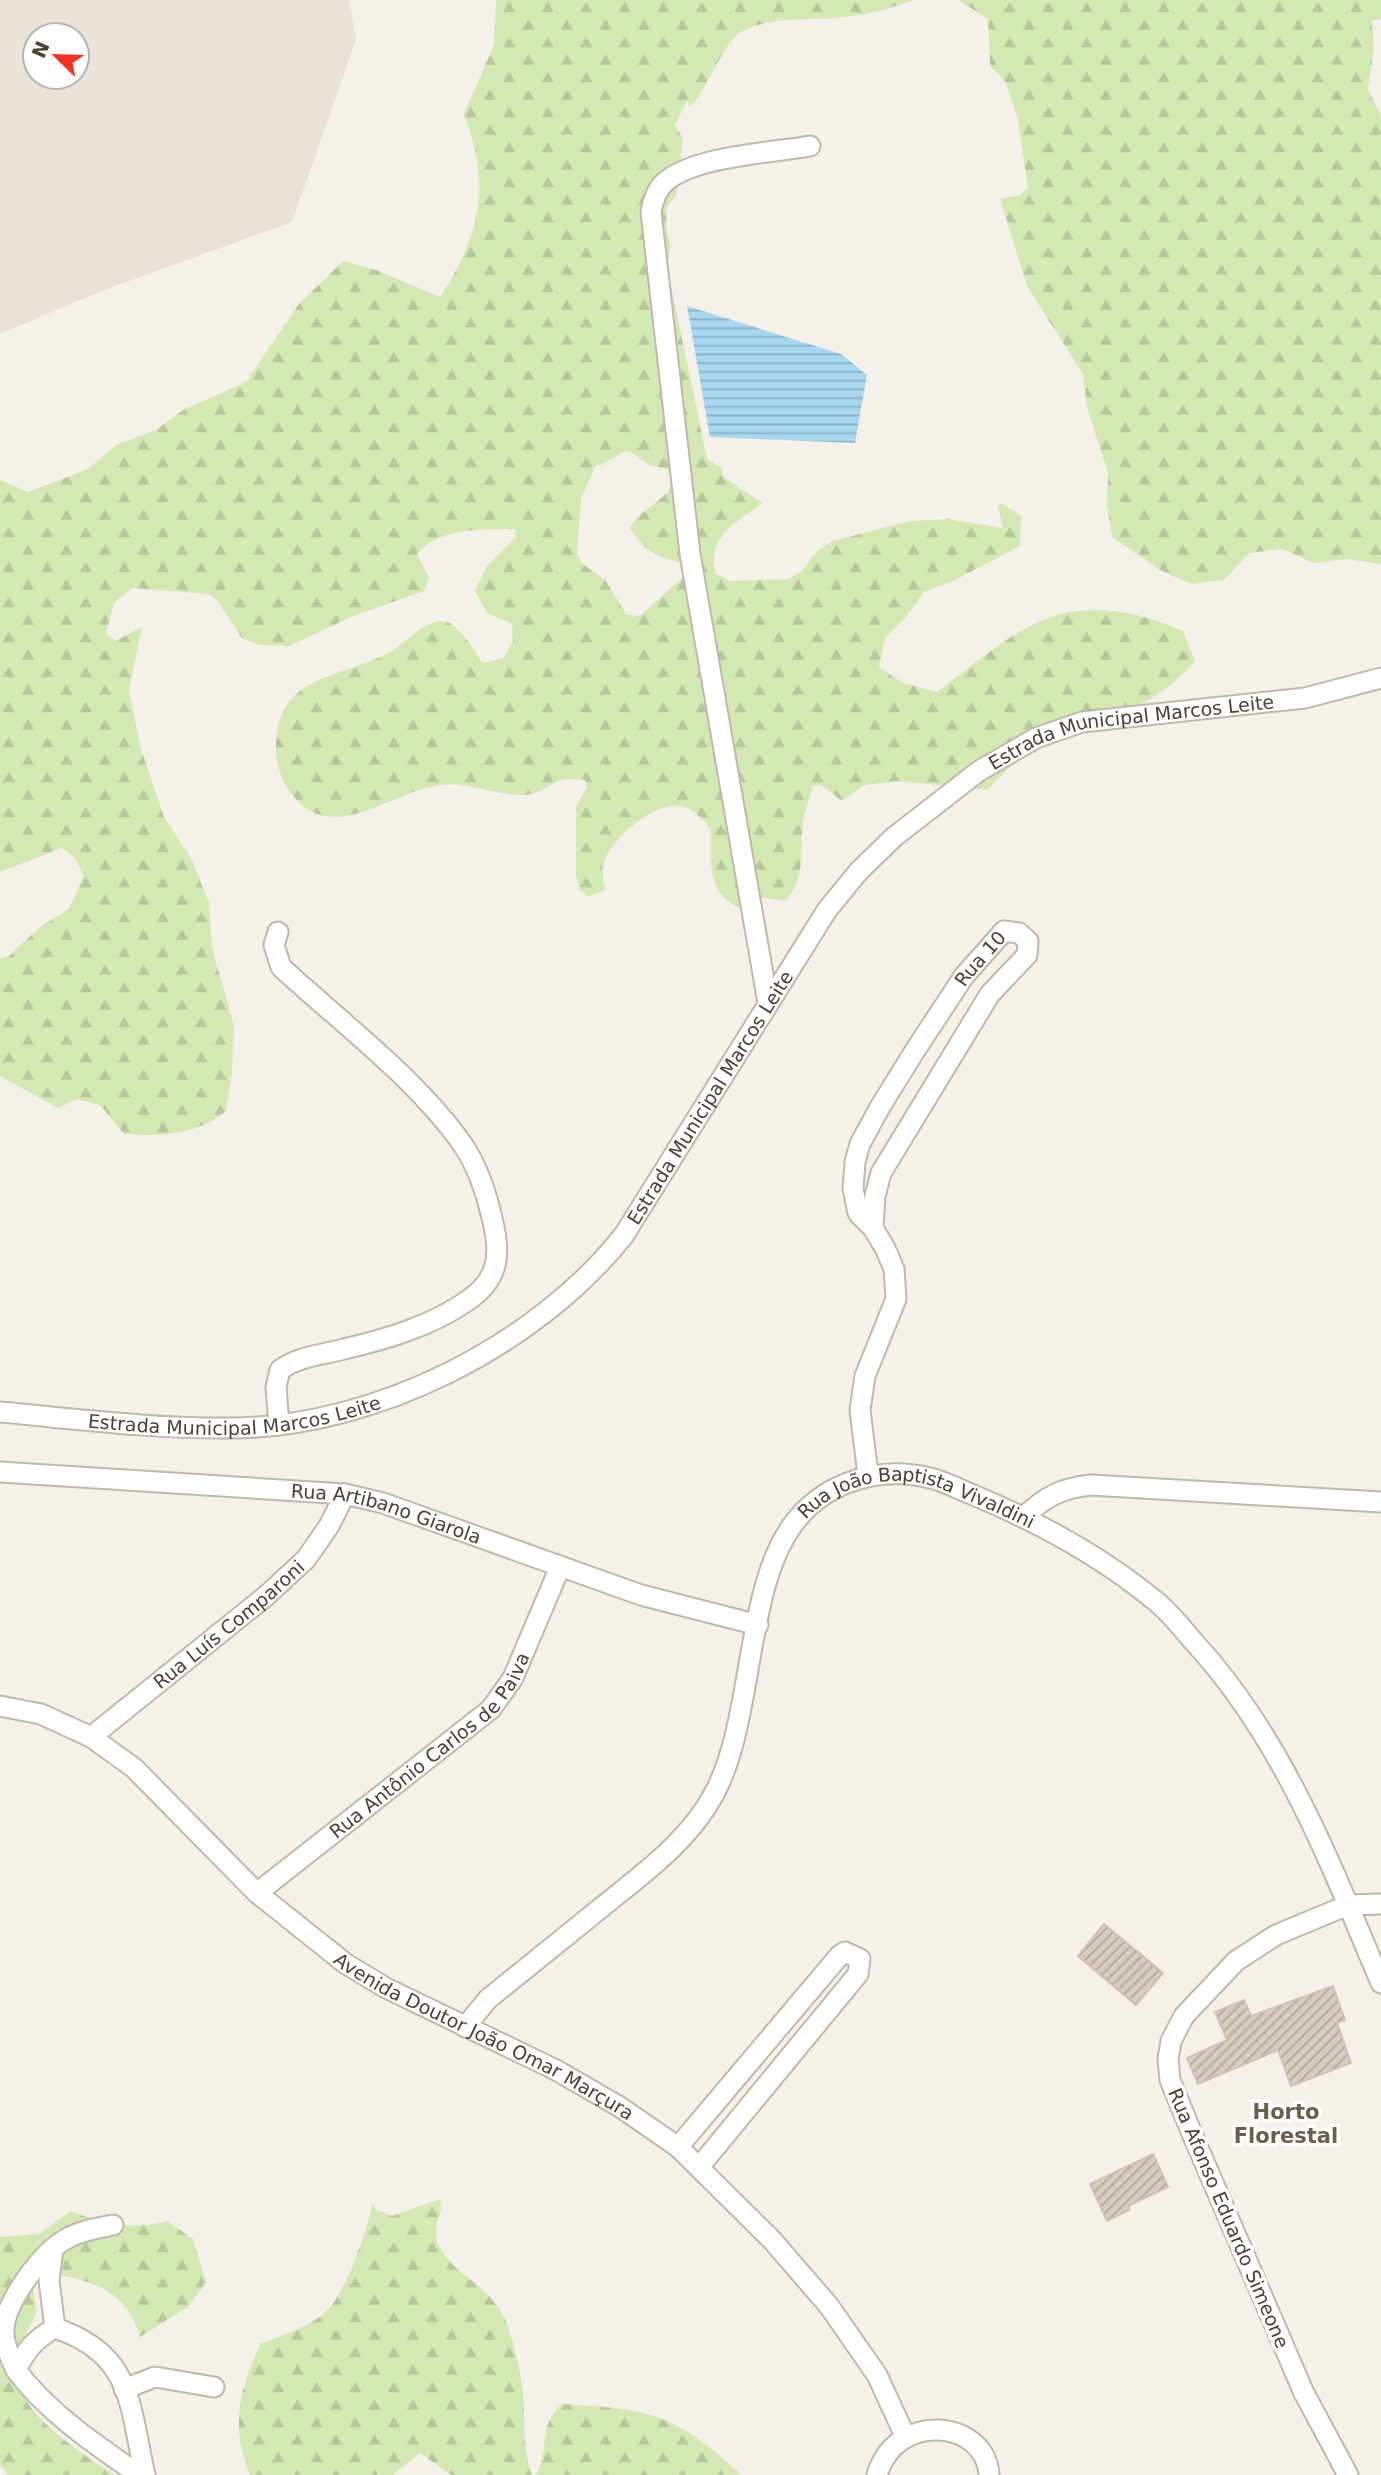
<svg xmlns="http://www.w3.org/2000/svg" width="1381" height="2475" viewBox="0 0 1381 2475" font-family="'DejaVu Sans',sans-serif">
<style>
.residential{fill:#e9e2d8;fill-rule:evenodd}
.forest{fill:url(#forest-firs);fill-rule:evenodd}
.water{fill:url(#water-rules)}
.building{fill:url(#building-hatch);stroke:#d1c3b3;stroke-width:2}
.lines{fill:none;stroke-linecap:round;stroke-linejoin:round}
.minor-casing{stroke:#c0b8ac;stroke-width:23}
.minor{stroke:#fff;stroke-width:19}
.labels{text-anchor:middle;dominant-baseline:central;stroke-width:7;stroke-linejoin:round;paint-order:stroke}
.street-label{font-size:19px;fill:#494138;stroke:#fff}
.neighbourhood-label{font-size:21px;font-weight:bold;fill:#6c5e4f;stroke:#fff}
</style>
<defs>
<pattern id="forest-firs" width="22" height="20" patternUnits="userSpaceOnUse" patternTransform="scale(1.75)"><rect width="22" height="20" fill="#d4e8b4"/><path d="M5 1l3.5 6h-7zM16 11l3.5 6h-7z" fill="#b8c89c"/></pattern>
<pattern id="water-rules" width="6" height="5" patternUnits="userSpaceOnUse" patternTransform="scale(1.75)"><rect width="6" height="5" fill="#a8d8f0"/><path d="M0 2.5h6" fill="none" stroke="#8bb1c3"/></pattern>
<pattern id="building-hatch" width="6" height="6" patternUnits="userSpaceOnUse" patternTransform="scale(1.75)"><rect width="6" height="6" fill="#d6ccbf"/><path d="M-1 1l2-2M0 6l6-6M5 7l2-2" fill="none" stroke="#b0a79c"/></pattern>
</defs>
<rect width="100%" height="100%" fill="#f5f1ea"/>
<path class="residential" d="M 0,0 L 349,0 L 356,40 L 292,222 L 104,290 L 0,334 ZM 35,35 L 77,35 L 77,77 L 35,77 Z"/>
<g class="forest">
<path d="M 496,0 L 913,0 C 888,10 862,16 835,18 C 802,21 772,16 741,32 C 723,42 704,97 690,106 L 687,100 L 675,125 L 683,139 L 676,195 L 667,207 L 666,227 L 671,245 L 667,266 L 707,459 L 722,468 L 722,476 L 762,503 C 735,524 708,534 715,573 L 730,581 L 788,579 L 801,572 L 818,550 L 833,541 L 910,521 L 947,519 L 1003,528 L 998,506 L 1001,503 L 1021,516 L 1020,546 L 955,580 L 924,592 L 907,616 L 885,638 L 879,667 L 903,683 L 937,692 C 970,668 1012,630 1051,617 C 1094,602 1143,613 1183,631 L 1195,661 C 1170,689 1146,705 1110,716 C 1098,720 1083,717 1072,722 C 1040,738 1012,763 988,790 L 898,781 L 864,785 L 842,801 L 821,785 L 813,786 C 810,798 804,811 803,823 C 799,851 807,879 785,901 L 758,897 L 738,907 C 706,892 711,860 711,829 C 701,818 692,806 675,806 C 649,806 612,839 604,862 C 601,870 604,881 605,890 L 588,897 L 579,889 L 576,875 L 576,807 L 587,787 L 585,780 C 577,780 566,778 559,781 C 547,785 539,795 525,795 C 497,796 470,782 441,785 C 393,790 334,846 294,797 C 281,783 275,762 276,743 C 279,674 340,679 390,652 C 406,643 425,619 444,621 C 459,623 474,652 483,663 L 503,658 L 513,642 L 512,624 L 487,613 L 475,591 L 487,566 L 516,537 L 515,529 C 481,530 441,527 417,554 L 429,578 L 424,591 L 353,616 L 289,646 L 260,645 L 242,638 L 217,600 L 208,594 L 132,588 L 114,603 L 106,632 L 115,641 L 142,627 L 129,691 L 141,749 L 164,817 L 192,860 L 209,903 L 212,948 L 234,1025 L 232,1073 L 226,1111 C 197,1135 160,1137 124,1134 L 100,1105 L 77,1099 L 58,1108 L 0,1076 L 0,958 L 8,957 L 40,927 L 69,909 L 84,876 L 75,858 L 62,848 L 0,872 L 0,480 L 28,492 L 88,469 L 118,444 L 156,430 L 183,410 L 246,382 L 299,304 L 343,261 L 376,270 L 440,297 C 481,235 491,184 464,114 L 494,45 ZM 627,450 L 650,465 L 675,471 C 677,499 639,507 630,528 C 649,558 663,559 696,565 L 640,616 L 627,615 L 605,580 L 583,564 L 577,554 L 581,498 L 596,465 L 601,465 Z"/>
<path d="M 958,0 L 1381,0 L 1381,18 L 1372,21 L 1374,49 L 1368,90 L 1381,115 L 1381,564 L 1347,559 L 1313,563 L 1282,549 L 1249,553 L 1224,580 L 1191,584 L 1160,570 L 1112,537 L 1107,503 L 1108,473 L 1087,407 L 1083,374 L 1027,286 L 1000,199 L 1020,195 L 1028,188 L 1018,120 L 1006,83 L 990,66 L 988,19 Z"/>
<path d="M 440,2199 C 445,2215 430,2225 439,2246 C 454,2277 493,2284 508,2327 C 514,2345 519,2366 522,2385 C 527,2415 520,2447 533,2475 L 451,2475 L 420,2453 L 392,2475 L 250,2475 C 230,2424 239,2393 260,2344 C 280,2336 303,2329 321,2316 C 345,2299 367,2231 373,2202 L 376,2210 L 392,2216 Z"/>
<path d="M 71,2211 C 99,2223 137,2231 167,2221 L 193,2239 L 206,2282 L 189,2306 L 140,2337 C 124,2283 84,2280 35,2270 C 28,2286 37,2296 36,2312 C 35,2321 25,2332 22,2341 C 19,2348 18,2359 17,2367 C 13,2412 81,2452 114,2475 L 8,2475 L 0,2465 L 0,2237 L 39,2234 Z"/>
<path d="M 562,2404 C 653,2409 674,2414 742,2475 L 536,2475 C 551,2448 536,2428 562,2404 Z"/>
</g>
<path class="water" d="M 687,306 L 841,354 L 867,375 L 855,443 L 710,437 Z"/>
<g class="building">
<path d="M 1104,1924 L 1163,1973 L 1136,2005 L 1078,1956 Z"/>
<path d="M 1333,1986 L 1345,2020 L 1337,2023 L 1351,2063 L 1291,2086 L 1278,2050 L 1198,2084 L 1187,2058 L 1227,2040 L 1215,2012 L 1244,2000 L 1251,2016 Z"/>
<path d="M 1153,2154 L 1168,2187 L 1128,2206 L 1129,2210 L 1107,2221 L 1090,2184 Z"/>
</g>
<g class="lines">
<defs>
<g id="minor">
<path d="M 278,932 L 274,945 L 281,967 C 340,1022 416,1078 463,1145 C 478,1167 486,1192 492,1218 C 501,1253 500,1279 467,1301 C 431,1326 387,1339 344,1349 C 322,1355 299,1356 280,1370 L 276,1387 L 279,1425"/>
<path d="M 768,1003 L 690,554 L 651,212 C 653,201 656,190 664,183 C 693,156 771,153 810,146"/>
<path id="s1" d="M 0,1412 C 77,1419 155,1429 232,1428 C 375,1427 536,1346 624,1235 L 827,910 L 859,871 L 894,837 L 979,771 L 1036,738 L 1082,722 L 1305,698 L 1381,678"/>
<path id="s2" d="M 0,1472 L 345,1494 L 383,1503 L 641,1595 L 758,1625"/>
<path id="s3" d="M 868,1475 L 860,1410 L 865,1376 L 896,1299 L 894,1269 L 885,1248 L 873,1228 L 858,1213 L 853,1189 L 855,1162 L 860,1144 L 880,1107 L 916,1049 L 964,976 L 1004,931 L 1019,933 L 1028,941 L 1027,955 L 990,994 L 881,1173 L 875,1196 L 873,1228"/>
<path d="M 1025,1516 C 1046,1496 1062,1488 1091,1485 L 1381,1502"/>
<path id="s4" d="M 0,1706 L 41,1714 L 91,1737 L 134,1768 L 257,1893 L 346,1964 L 386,1988 L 556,2070 L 620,2107 L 678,2147 L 772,2240 L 829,2306 L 877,2375 L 905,2436"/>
<path id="s5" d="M 91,1737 L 266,1596 L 306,1559 L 329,1526 L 345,1494"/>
<path id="s6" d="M 257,1893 L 491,1709 L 513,1678 L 560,1567"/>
<path id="s7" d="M 465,2027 L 488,1999 C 526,1968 564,1938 602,1907 C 644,1873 693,1838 717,1788 C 755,1711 745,1580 798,1518 C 830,1480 883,1466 930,1478 C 944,1481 958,1489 971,1494 C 1036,1521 1098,1554 1153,1599 C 1168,1610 1181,1627 1193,1641 C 1283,1738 1330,1863 1381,1983"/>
<path d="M 678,2147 L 840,1955 L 845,1952 L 860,1959 L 858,1974 L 700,2166"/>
<path d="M 53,2249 L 49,2281 L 55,2328"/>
<path d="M 16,2370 C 10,2357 3,2343 4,2328 C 7,2299 44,2249 70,2237 C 83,2230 98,2228 113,2225"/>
<path d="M 124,2389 L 155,2377 L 214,2387"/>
<path d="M 139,2475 C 95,2444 48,2413 16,2370 C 26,2350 35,2339 55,2328 C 133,2354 129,2404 145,2475"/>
<path d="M 877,2475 C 896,2410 986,2420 989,2475"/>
<path d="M 1348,2475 L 1304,2393 L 1193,2136 L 1170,2080 L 1168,2059 L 1171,2041 L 1184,2016 L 1236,1961 L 1276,1935 L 1348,1905 L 1381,1904"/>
</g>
</defs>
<use href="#minor" class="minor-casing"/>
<use href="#minor" class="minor"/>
</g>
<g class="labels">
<g class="street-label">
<text stroke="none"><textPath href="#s1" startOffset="1433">Estrada Municipal Marcos Leite</textPath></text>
<text stroke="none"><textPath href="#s3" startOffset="572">Rua 10</textPath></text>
<text stroke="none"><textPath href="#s1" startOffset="845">Estrada Municipal Marcos Leite</textPath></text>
<text stroke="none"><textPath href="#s1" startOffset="236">Estrada Municipal Marcos Leite</textPath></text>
<text stroke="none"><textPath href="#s2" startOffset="390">Rua Artibano Giarola</textPath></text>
<text stroke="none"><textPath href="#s7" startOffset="765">Rua João Baptista Vivaldini</textPath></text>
<text stroke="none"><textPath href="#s5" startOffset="178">Rua Luís Comparoni</textPath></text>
<text stroke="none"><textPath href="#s6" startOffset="229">Rua Antônio Carlos de Paiva</textPath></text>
<text stroke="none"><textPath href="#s4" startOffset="595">Avenida Doutor João Omar Marçura</textPath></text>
<text transform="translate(1229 2218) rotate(67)">Rua Afonso Eduardo Simeone</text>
</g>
<g class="neighbourhood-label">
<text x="1286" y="2112">Horto<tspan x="1286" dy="24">Florestal</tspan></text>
</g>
</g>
<g transform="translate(56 56) rotate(293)"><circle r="33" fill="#ffffff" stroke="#b6b3af" stroke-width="2"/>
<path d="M0-5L12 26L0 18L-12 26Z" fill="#f72f1e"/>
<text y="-10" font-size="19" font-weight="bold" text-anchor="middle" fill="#494138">N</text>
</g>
</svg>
